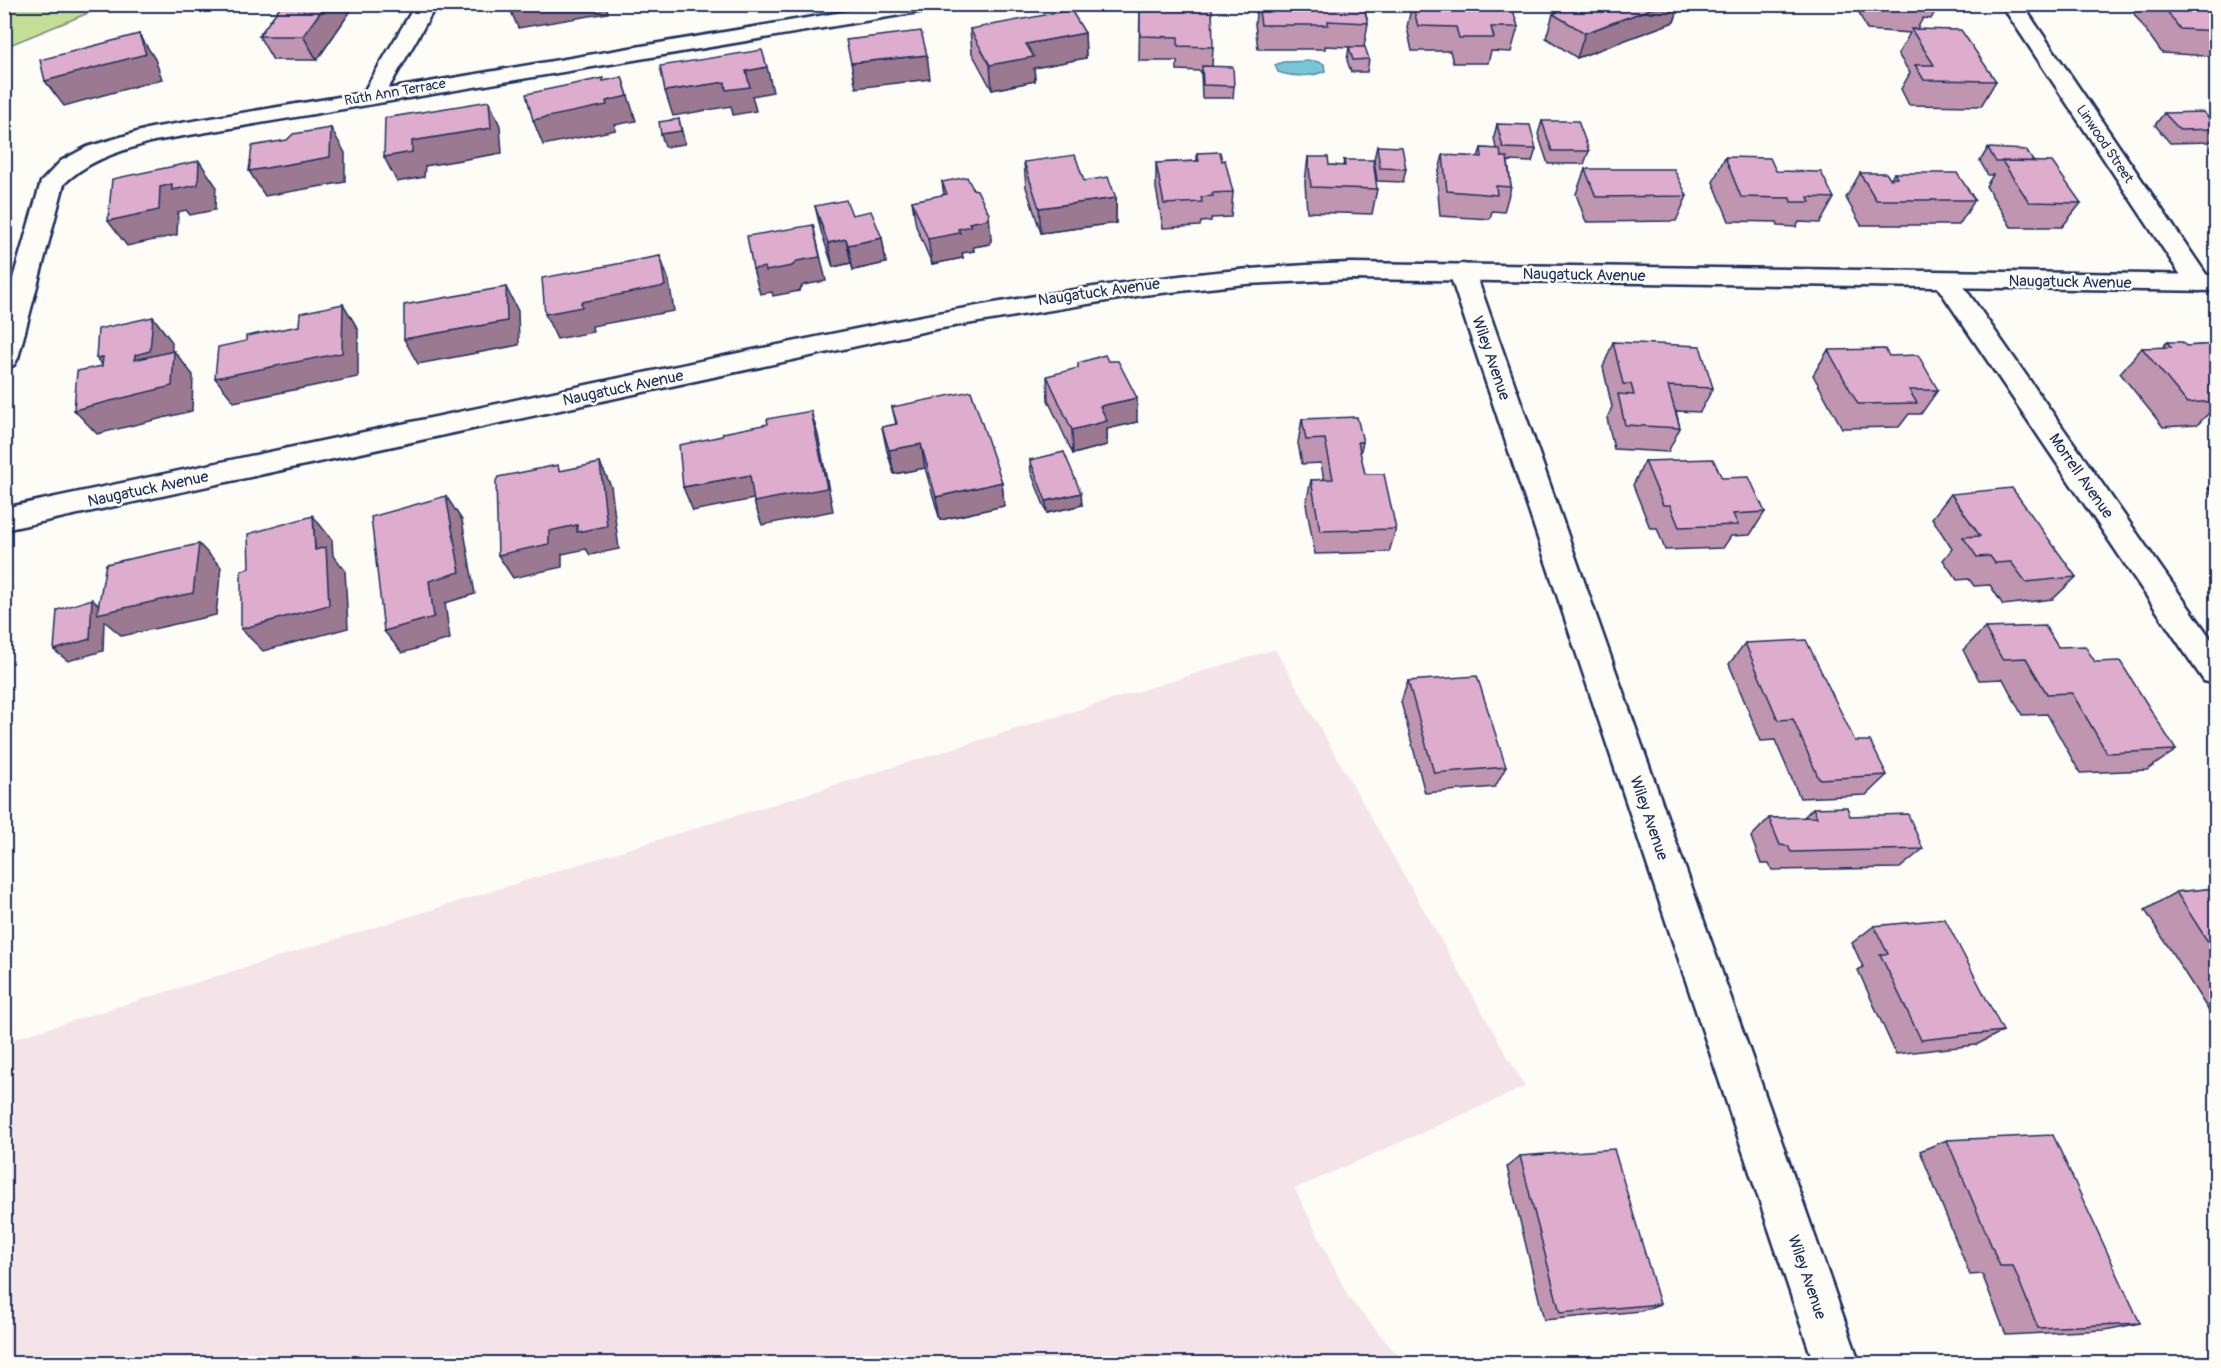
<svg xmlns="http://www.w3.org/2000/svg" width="2221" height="1368" viewBox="0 0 2221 1368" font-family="Pangolin,sans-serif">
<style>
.built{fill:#f4e4ea}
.green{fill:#c5de95;stroke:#70867a;stroke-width:1.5}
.water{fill:#79c6d8;stroke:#538aa7;stroke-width:1.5}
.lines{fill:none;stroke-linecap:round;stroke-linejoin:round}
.minor-casing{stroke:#1b2f5e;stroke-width:5}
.major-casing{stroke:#1b2f5e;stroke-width:5}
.minor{fill:#fdfcf7;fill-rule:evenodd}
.major{fill:#fdfcf7;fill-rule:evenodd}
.wall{fill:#bf95b0;stroke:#1b2f5e;stroke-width:1.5}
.shaded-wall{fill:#9b7990;stroke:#1b2f5e;stroke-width:1.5}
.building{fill:#deadcd;stroke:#1b2f5e;stroke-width:1.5}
.labels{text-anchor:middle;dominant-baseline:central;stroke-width:5;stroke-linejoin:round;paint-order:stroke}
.far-street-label{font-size:14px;fill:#1b2f5e;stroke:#fdfcf7}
.street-label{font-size:16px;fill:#1b2f5e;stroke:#fdfcf7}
</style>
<rect width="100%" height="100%" fill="#fdfcf7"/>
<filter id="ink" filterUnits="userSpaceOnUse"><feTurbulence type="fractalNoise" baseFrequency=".0167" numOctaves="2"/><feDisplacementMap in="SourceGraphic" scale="12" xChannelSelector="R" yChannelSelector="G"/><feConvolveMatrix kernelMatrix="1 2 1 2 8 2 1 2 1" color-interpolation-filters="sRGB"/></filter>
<g filter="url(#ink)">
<path class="built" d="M 1275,649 L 1525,1087 L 1295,1189 L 1349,1298 L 1395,1352 L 1411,1363 L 5,1363 L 4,1059 L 7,1041 Z"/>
<path class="green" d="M 5,4 L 108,4 L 108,5 L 5,47 Z"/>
<path class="water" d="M 1315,61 L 1324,64 L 1325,71 C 1312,77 1292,77 1278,72 L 1275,65 L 1283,62 Z"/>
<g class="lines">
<defs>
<g id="minor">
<path d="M 416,4 L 437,4 L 388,89 L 890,4 L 940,4 L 930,10 L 154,141 C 121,151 89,159 64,184 L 18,358 L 14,365 L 4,367 L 4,309 L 41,182 L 61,161 L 87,147 L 151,128 L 363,93 Z"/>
<path d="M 2001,4 L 2022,4 L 2208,277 L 2212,283 L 2208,289 L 2199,291 L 2190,289 Z"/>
<path d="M 1462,264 L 1471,266 L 1475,272 L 1860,1364 L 1814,1364 L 1449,272 L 1453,266 Z"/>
<path d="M 1946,272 L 1955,274 L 2216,646 L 2216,684 L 2204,681 L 1937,286 L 1933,280 L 1937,274 Z"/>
</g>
<path id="major" d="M 1351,263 L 2216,275 L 2216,291 L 1351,279 L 1246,284 L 1143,295 L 936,329 L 4,530 L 4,508 C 227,461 449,414 672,367 C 897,320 1120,271 1351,263 Z"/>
</defs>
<use href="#minor" class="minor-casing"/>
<use href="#major" class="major-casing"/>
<use href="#minor" class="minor"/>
<use href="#major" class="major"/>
</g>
<g class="wall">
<path d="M 280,4 L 353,4 L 354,6 L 317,60 L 273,60 L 259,36 L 281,6 Z"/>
<path d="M 1257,4 L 1363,4 L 1368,23 L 1364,47 L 1369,59 L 1367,72 L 1351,72 L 1347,60 L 1349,47 L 1325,46 L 1325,49 L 1258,49 L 1255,24 Z"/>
<path d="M 1412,4 L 1511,4 L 1518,27 L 1511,52 L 1491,51 L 1488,63 L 1453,63 L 1450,51 L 1412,51 L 1407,27 Z"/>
<path d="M 1577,4 L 1680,4 L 1674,22 L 1577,58 L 1546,38 L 1553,14 Z"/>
<path d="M 1855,4 L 1939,4 L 1931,19 L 1923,18 L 1917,29 L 1996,81 L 1981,106 L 1909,105 L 1901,89 L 1910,73 L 1898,54 L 1910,33 L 1867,30 Z"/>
<path d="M 2133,4 L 2208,4 L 2217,15 L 2217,48 L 2211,56 L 2162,53 L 2132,11 L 2135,7 Z"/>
<path d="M 1140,5 L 1213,47 L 1212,66 L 1234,86 L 1233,98 L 1202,98 L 1201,71 L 1177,70 L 1177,61 L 1139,61 Z"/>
<path d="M 970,29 L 1085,33 L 1086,58 L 1034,68 L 1035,81 L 992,90 L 972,53 Z"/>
<path d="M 2164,113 L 2217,126 L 2217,134 L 2210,142 L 2170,143 L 2155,125 Z"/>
<path d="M 1542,121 L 1589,151 L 1584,164 L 1548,164 L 1538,134 Z"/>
<path d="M 1497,124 L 1536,149 L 1532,162 L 1508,161 L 1511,187 L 1504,212 L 1492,211 L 1490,219 L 1440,216 L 1437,179 L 1443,155 L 1478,157 L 1481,148 L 1496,149 L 1494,137 Z"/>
<path d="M 2217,140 L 2217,157 L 2209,149 Z"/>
<path d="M 1377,146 L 1406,169 L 1403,182 L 1377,181 L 1374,159 Z"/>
<path d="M 1988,148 L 2033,161 L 2081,203 L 2062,227 L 2011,227 L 1986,186 L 1993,175 L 1988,175 L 1980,161 Z"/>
<path d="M 1197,153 L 1222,161 L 1233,192 L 1231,217 L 1211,218 L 1211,221 L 1201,222 L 1200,226 L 1163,228 L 1156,188 L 1156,163 L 1197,161 Z"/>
<path d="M 1308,157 L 1329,165 L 1343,166 L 1344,160 L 1377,189 L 1372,214 L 1307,212 L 1305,182 Z"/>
<path d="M 1725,157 L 1776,171 L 1834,198 L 1820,223 L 1799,222 L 1796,227 L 1778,226 L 1777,222 L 1729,221 L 1713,182 Z"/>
<path d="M 1024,162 L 1084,181 L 1116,198 L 1116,223 L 1041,233 L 1026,187 Z"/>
<path d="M 1585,169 L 1687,196 L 1676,221 L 1586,222 L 1576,194 Z"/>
<path d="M 1860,173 L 1890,179 L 1891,179 L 1894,173 L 1975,200 L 1959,225 L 1861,225 L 1846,198 Z"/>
<path d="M 942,182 L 991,239 L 990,244 L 973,247 L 974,251 L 962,253 L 963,258 L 932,264 L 916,226 L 912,201 L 944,195 Z"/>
<path d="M 815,206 L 852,215 L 882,238 L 886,263 L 853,270 L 851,263 L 833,267 L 821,231 Z"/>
<path d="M 1613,342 L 1713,388 L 1700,412 L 1676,411 L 1680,428 L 1668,452 L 1614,449 L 1607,418 L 1612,407 L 1603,367 Z"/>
<path d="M 2167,342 L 2186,346 L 2217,344 L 2217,411 L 2211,411 L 2197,425 L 2163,427 L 2120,373 L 2142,348 L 2162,348 Z"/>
<path d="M 1828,350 L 1889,356 L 1938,390 L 1921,414 L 1909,414 L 1899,427 L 1842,428 L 1813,375 Z"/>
<path d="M 1047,376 L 1137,422 L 1107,429 L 1107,445 L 1073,454 L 1048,400 Z"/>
<path d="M 892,407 L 1002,482 L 1004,506 L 940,520 L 925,468 L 894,474 L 887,451 L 882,427 L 896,424 Z"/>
<path d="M 1302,419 L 1363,442 L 1360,454 L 1365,474 L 1396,529 L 1389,552 L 1315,554 L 1306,504 L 1311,480 L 1324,480 L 1321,463 L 1302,464 L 1298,443 Z"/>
<path d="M 1030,460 L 1082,505 L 1047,513 L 1031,472 Z"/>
<path d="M 1645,461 L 1722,478 L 1765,512 L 1750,535 L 1731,536 L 1723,548 L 1665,550 L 1657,528 L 1650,528 L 1633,485 Z"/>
<path d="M 2217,481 L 2217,501 L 2208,489 Z"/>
<path d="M 1951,494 L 2076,577 L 2053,599 L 2003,605 L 1990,585 L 1974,586 L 1969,579 L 1957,580 L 1943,560 L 1952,549 L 1932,518 Z"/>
<path d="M 1985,628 L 2058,647 L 2095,662 L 2176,750 L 2147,770 L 2080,773 L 2047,714 L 2022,715 L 2003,679 L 1979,680 L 1963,650 Z"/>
<path d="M 1745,643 L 1855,741 L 1887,775 L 1866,795 L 1800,798 L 1775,740 L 1761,741 L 1729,664 Z"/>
<path d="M 1408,681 L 1506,767 L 1495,787 L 1425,793 L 1401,702 Z"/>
<path d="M 1813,808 L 1850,816 L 1923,849 L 1900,868 L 1772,870 L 1769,864 L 1761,864 L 1751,837 L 1769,818 L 1803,818 Z"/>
<path d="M 2217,888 L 2217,1024 L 2145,910 L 2176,892 Z"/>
<path d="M 1874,926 L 2003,1031 L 1976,1045 L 1896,1054 L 1858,970 L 1863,967 L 1852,943 Z"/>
<path d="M 1947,1140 L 2140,1323 L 2105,1330 L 2006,1335 L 1982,1274 L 1970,1275 L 1920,1151 Z"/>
<path d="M 1520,1156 L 1660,1304 L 1641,1311 L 1544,1320 L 1507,1167 Z"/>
</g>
<g class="shaded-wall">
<path d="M 326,4 L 353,4 L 354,6 L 317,60 L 303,36 Z"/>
<path d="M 508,4 L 606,4 L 608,13 L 518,28 Z"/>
<path d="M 1664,4 L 1680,4 L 1674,22 L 1577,58 L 1585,33 Z"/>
<path d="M 1085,33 L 1086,58 L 1034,68 L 1035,81 L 992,90 L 990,65 L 1026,44 Z"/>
<path d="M 139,34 L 155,59 L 162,79 L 64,106 L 45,81 Z"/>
<path d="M 927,55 L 930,79 L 856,88 L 851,63 Z"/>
<path d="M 767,67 L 773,92 L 752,96 L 756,111 L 733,115 L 731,106 L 673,116 L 665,91 L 725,82 L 746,71 Z"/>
<path d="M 622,77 L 636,121 L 614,125 L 616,130 L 543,145 L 533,120 L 610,100 Z"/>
<path d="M 489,101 L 500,126 L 502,153 L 425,166 L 424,177 L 397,182 L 384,157 L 412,141 Z"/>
<path d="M 4,115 L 14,127 L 4,134 Z"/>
<path d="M 679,119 L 685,144 L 665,147 L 661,134 Z"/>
<path d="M 331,128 L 345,153 L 345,182 L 265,196 L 249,171 Z"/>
<path d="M 199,161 L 216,186 L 215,210 L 190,215 L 186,210 L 178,212 L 177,235 L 127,246 L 108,221 Z"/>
<path d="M 1116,198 L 1116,223 L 1041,233 L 1039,208 Z"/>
<path d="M 989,214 L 991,239 L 990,244 L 973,247 L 974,251 L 962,253 L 963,258 L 932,264 L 928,239 L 958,229 L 969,223 Z"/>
<path d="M 813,225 L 826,281 L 803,285 L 799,291 L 773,296 L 772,292 L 760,294 L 753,269 Z"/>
<path d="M 882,238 L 886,263 L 853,270 L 848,245 Z"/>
<path d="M 846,239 L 851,263 L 833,267 L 828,243 Z"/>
<path d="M 660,256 L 669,281 L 674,311 L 592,326 L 593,332 L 557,339 L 545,314 L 581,302 Z"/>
<path d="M 506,287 L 518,311 L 519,345 L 418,364 L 404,339 Z"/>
<path d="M 343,304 L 358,329 L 358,377 L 234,402 L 215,378 Z"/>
<path d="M 153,317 L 172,342 L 171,376 L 134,360 L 135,355 Z"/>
<path d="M 174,351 L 193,375 L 192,411 L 97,434 L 74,410 Z"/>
<path d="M 103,357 L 118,382 L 96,358 Z"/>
<path d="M 1137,398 L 1137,422 L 1107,429 L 1107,445 L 1073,454 L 1072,430 L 1100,406 Z"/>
<path d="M 811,411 L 818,435 L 833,511 L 762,525 L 754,502 Z"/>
<path d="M 921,444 L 925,468 L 894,474 L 889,450 Z"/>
<path d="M 600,463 L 611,486 L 619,549 L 590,555 L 586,549 L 562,554 L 562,567 L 513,578 L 498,555 L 549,531 Z"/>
<path d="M 750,475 L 759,498 L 693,511 L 683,487 Z"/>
<path d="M 1002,482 L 1004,506 L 940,520 L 936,497 Z"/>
<path d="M 1081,493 L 1082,505 L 1047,513 L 1046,501 Z"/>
<path d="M 446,496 L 462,520 L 475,594 L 445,603 L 450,639 L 402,653 L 384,631 L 429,581 Z"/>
<path d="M 313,516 L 332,540 L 333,556 L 345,570 L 348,628 L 263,651 L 241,629 L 315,550 Z"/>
<path d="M 199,544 L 221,567 L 216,615 L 122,636 L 104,621 L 103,651 L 68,661 L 54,650 L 92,599 L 105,611 Z"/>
</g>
<g class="building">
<path d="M 282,4 L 326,4 L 303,36 L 259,36 Z"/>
<path d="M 1258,4 L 1363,4 L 1368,23 L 1328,21 L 1328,25 L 1261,25 Z"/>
<path d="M 1412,4 L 1511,4 L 1518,27 L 1491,27 L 1494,38 L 1459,38 L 1456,27 L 1418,26 Z"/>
<path d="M 1577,4 L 1664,4 L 1585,33 L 1553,14 Z"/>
<path d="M 1878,4 L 1927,4 L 1929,8 L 1879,6 Z"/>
<path d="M 2162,4 L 2208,4 L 2217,15 L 2217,31 L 2180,29 Z"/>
<path d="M 1140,5 L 1212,6 L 1213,47 L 1178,46 L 1178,37 L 1140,36 Z"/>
<path d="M 1071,10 L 1085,33 L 1026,44 L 1034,57 L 990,65 L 970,29 Z"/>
<path d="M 1911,29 L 1961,30 L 1996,81 L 1924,80 L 1915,65 L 1934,65 Z"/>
<path d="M 921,31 L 927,55 L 851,63 L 846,40 Z"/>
<path d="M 139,34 L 146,54 L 45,81 L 40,60 Z"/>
<path d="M 1349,47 L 1365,47 L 1369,59 L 1353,60 Z"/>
<path d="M 762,50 L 767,67 L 746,71 L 750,87 L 726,90 L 725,82 L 665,91 L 660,66 Z"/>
<path d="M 1202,66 L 1233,67 L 1234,86 L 1203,85 Z"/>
<path d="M 622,77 L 628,96 L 606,101 L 607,105 L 533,120 L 526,94 L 603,78 L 603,81 Z"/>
<path d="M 489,101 L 491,128 L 412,141 L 412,152 L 384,157 L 385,118 Z"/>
<path d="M 2203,112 L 2217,126 L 2217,129 L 2180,130 L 2164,113 Z"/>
<path d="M 679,119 L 681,131 L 661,134 L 659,122 Z"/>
<path d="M 1542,121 L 1578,121 L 1589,151 L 1552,151 Z"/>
<path d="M 1497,124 L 1530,125 L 1536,149 L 1503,148 Z"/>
<path d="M 331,128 L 330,157 L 249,171 L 252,146 L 287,140 L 293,134 Z"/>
<path d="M 1377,146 L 1402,147 L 1406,169 L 1380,168 Z"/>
<path d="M 1481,148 L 1500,149 L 1501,157 L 1507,157 L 1511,187 L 1496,186 L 1497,195 L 1447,191 L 1443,155 L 1482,157 Z"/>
<path d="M 1988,148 L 2026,150 L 2033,161 L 1996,162 Z"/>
<path d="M 1220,152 L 1222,161 L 1225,160 L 1233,192 L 1212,193 L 1213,196 L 1201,197 L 1202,202 L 1164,204 L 1156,163 L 1199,161 L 1197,153 Z"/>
<path d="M 1075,155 L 1084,181 L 1108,177 L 1116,198 L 1039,208 L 1024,162 Z"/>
<path d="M 1308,157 L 1328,157 L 1329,165 L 1345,166 L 1344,160 L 1373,160 L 1377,189 L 1311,187 Z"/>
<path d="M 1725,157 L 1770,158 L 1776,171 L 1821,172 L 1834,198 L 1808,197 L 1810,202 L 1791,202 L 1790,198 L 1741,197 Z"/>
<path d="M 199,161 L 198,185 L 172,190 L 172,184 L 160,187 L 159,210 L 108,221 L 112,179 Z"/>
<path d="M 2002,161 L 2052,162 L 2081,203 L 2029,202 Z"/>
<path d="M 1585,169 L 1674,169 L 1687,196 L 1596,197 Z"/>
<path d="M 1860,173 L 1886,173 L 1890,179 L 1897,178 L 1894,173 L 1957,173 L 1975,200 L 1876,200 Z"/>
<path d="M 967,177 L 973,189 L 977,190 L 989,214 L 988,219 L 969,223 L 971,226 L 958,229 L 960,233 L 928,239 L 912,201 L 947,194 L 942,182 Z"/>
<path d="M 846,200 L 852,215 L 871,211 L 882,238 L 848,245 L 846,239 L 828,243 L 815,206 Z"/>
<path d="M 813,225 L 820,257 L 797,261 L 792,266 L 766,271 L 765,267 L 753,269 L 747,236 Z"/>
<path d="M 660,256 L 665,286 L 581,302 L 582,307 L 545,314 L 542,278 Z"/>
<path d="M 506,287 L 507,321 L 404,339 L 404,305 Z"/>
<path d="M 343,304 L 342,353 L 215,378 L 218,347 L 246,341 L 246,336 L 299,326 L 300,313 Z"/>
<path d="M 153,317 L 150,351 L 135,355 L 134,360 L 174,351 L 172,386 L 74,410 L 77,371 L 102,366 L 103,357 L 96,358 L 98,329 Z"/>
<path d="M 1613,342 L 1700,346 L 1713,388 L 1668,386 L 1680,428 L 1625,425 L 1618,394 L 1634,395 L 1631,384 L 1623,384 Z"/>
<path d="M 2167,342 L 2182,342 L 2186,346 L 2217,344 L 2217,388 L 2211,388 L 2217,395 L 2217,401 L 2187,403 L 2142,348 L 2171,347 Z"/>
<path d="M 1885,349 L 1889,356 L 1918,355 L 1938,390 L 1909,390 L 1917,403 L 1858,404 L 1828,350 Z"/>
<path d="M 1105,355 L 1108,361 L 1118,361 L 1137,398 L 1100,406 L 1107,421 L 1072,430 L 1047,376 L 1078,368 L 1078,363 Z"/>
<path d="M 971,391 L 1002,482 L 936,497 L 921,444 L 889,450 L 882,427 L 897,424 L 892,407 Z"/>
<path d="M 811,411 L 827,488 L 754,502 L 750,475 L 683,487 L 679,445 L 722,436 L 723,433 L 768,424 L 767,419 Z"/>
<path d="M 1357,417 L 1363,442 L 1358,442 L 1365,474 L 1384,474 L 1396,529 L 1320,531 L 1311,480 L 1333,479 L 1325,439 L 1306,440 L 1302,419 Z"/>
<path d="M 1064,452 L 1081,493 L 1046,501 L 1030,460 Z"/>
<path d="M 1713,459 L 1722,478 L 1749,477 L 1765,512 L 1733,514 L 1738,525 L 1679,527 L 1670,505 L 1663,505 L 1645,461 Z"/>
<path d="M 600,463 L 607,526 L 577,532 L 577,525 L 549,531 L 549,544 L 498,555 L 496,481 L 498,477 L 558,465 L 559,471 Z"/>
<path d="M 2012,488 L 2076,577 L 2026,582 L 2011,562 L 1995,563 L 1990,556 L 1977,557 L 1963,537 L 1980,536 L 1951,494 Z"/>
<path d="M 446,496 L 460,572 L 429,581 L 434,617 L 384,631 L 371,517 Z"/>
<path d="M 313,516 L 315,550 L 326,547 L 329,605 L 241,629 L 241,571 L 249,568 L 248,534 Z"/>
<path d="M 199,544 L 193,593 L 97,614 L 106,564 Z"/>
<path d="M 92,599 L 90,639 L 54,650 L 57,610 Z"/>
<path d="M 2045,626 L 2058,647 L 2085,646 L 2095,662 L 2120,661 L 2176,750 L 2107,753 L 2072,693 L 2047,694 L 2026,658 L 2002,659 L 1985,628 Z"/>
<path d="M 1806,640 L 1855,741 L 1870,741 L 1887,775 L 1819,779 L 1793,719 L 1778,720 L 1745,643 Z"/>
<path d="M 1477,676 L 1506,767 L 1434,773 L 1408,681 Z"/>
<path d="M 1847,807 L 1850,816 L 1908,814 L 1923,849 L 1791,852 L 1788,846 L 1780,845 L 1769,818 L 1817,817 L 1813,808 Z"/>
<path d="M 2217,888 L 2217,956 L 2176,892 Z"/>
<path d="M 1945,919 L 2003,1031 L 1921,1040 L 1880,954 L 1888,954 L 1874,926 Z"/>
<path d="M 2053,1135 L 2140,1323 L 2038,1328 L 2013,1266 L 2000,1266 L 1947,1140 Z"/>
<path d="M 1614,1149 L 1660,1304 L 1560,1313 L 1520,1156 Z"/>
</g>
</g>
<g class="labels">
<g class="far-street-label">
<text transform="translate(395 92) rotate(-10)">Ruth Ann Terrace</text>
<text transform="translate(2105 144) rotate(56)">Linwood Street</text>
</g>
<g class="street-label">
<text transform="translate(1584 275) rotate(1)">Naugatuck Avenue</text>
<text transform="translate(2070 282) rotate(1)">Naugatuck Avenue</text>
<text transform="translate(1099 292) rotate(-8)">Naugatuck Avenue</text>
<text transform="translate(1491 358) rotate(71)">Wiley Avenue</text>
<text transform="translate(623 388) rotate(-12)">Naugatuck Avenue</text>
<text transform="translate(2081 476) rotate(55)">Morrell Avenue</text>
<text transform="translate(148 489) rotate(-12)">Naugatuck Avenue</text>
<text transform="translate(1649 818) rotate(71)">Wiley Avenue</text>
<text transform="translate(1807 1277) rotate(71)">Wiley Avenue</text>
</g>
</g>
<rect width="2221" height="1368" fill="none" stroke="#fdfcf7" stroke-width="24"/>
<rect x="12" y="12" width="2197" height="1344" fill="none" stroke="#1b2f5e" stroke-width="2" filter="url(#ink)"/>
</svg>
